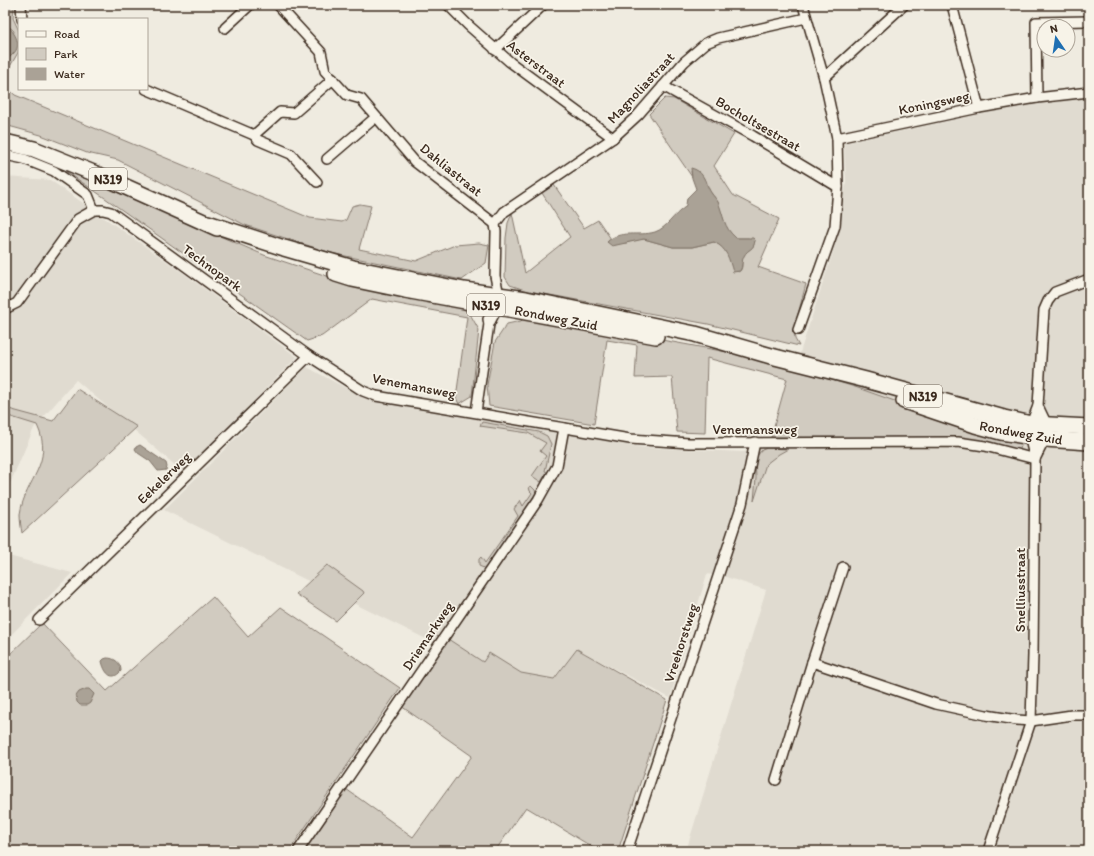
<svg xmlns="http://www.w3.org/2000/svg" width="1094" height="856" viewBox="0 0 1094 856" font-family="Itim,sans-serif">
<style>
.built{fill:#e0dbd0}
.green{fill:#d1cbc0;stroke:#867a6f}
.water{fill:#aaa296;stroke:#7e7266}
.lines{fill:none;stroke-linecap:round;stroke-linejoin:round}
.street-casing{stroke:#3b2a1e;stroke-width:12}
.primary-casing{stroke:#3b2a1e;stroke-width:18}
.street{stroke:#f7f3e8;stroke-width:9}
.primary{stroke:#f7f3e8;stroke-width:15}
.labels{text-anchor:middle;dominant-baseline:central;stroke-width:3.5;stroke-linejoin:round;paint-order:stroke}
.shield{fill:#f7f3e8;stroke:#73665b;stroke-width:1}
.shield-label{font-size:13px;font-weight:bold;fill:#3b2a1e}
.street-label{font-size:14px;fill:#3b2a1e;stroke:#f7f3e8}
</style>
<rect width="100%" height="100%" fill="#efebe0"/>
<filter id="ink" filterUnits="userSpaceOnUse"><feTurbulence type="fractalNoise" baseFrequency=".025" numOctaves="2"/><feDisplacementMap in="SourceGraphic" scale="8" xChannelSelector="R" yChannelSelector="G"/><feConvolveMatrix kernelMatrix="1 2 1 2 8 2 1 2 1" color-interpolation-filters="sRGB"/></filter>
<g filter="url(#ink)">
<g class="built">
<path d="M 1089,97 L 1089,851 L 686,851 L 766,590 L 726,577 L 707,574 L 670,698 L 577,649 L 540,695 L 164,510 L 307,367 L 364,398 L 640,447 L 743,452 L 769,447 L 833,252 L 846,182 L 844,143 L 1039,102 Z"/>
<path d="M 5,177 L 50,180 L 179,270 L 297,357 L 183,472 L 76,380 L 34,428 L 5,495 Z"/>
<path d="M 5,555 L 72,573 L 5,641 Z"/>
</g>
<g class="green">
<path d="M 5,5 L 14,5 L 13,18 L 19,31 L 19,51 L 5,75 L 5,60 L 8,59 L 14,31 L 5,23 Z"/>
<path d="M 5,86 L 15,95 L 310,218 L 342,222 L 346,220 L 352,206 L 360,204 L 371,206 L 359,249 L 416,261 L 455,245 L 479,243 L 489,245 L 486,263 L 462,280 L 331,253 L 245,225 L 118,160 L 87,153 L 41,135 L 5,125 Z"/>
<path d="M 665,98 L 674,99 L 734,134 L 714,166 L 733,195 L 779,219 L 758,267 L 806,284 L 794,329 L 795,339 L 799,346 L 708,324 L 528,291 L 510,285 L 505,277 L 506,238 L 508,223 L 512,213 L 525,273 L 570,237 L 542,193 L 554,185 L 584,228 L 598,220 L 611,239 L 607,242 L 626,243 L 635,240 L 644,239 L 673,247 L 692,247 L 714,242 L 724,248 L 738,272 C 744,269 741,264 742,258 C 745,249 754,251 755,240 L 748,238 L 736,238 L 730,233 L 725,225 L 718,202 L 709,190 L 706,180 L 691,171 L 692,177 L 649,114 Z"/>
<path d="M 61,168 L 264,255 L 348,283 L 458,305 L 470,314 L 479,330 L 472,396 L 459,404 L 456,398 L 467,317 L 372,299 L 322,336 L 307,341 L 105,198 Z"/>
<path d="M 526,316 L 564,322 L 754,357 L 855,387 L 988,434 L 1020,442 L 1021,446 L 1020,449 L 1017,450 L 967,439 L 771,437 L 787,379 L 707,358 L 705,433 L 677,432 L 672,377 L 635,378 L 637,345 L 607,340 L 594,424 L 489,406 L 487,385 L 495,342 L 507,324 L 521,321 Z"/>
<path d="M 77,389 L 137,427 L 22,533 C 21,527 20,521 20,514 C 25,479 55,464 37,425 L 5,415 L 5,408 L 53,421 Z"/>
<path d="M 482,422 L 539,432 L 547,436 L 551,444 L 545,471 L 547,472 L 541,482 L 532,476 L 546,456 L 540,451 L 546,443 L 528,433 L 480,426 Z"/>
<path d="M 767,448 L 788,449 L 779,454 L 766,464 L 754,501 L 756,478 L 755,458 L 762,450 Z"/>
<path d="M 531,486 L 535,490 L 536,493 L 486,569 L 479,566 L 479,559 L 481,557 L 485,563 L 518,516 L 514,509 L 520,500 L 523,506 L 532,493 L 530,491 L 529,487 Z"/>
<path d="M 327,565 L 363,591 L 364,593 L 336,621 L 296,594 Z"/>
<path d="M 213,597 L 248,637 L 281,607 L 400,688 L 289,851 L 5,851 L 5,659 L 42,623 L 107,691 Z"/>
<path d="M 448,639 L 483,662 L 489,653 L 521,673 L 554,679 L 577,649 L 667,700 L 618,851 L 599,851 L 526,807 L 495,851 L 303,851 L 346,789 L 413,837 L 472,756 L 401,706 Z"/>
</g>
<g class="water">
<path d="M 5,23 C 13,31 24,44 13,54 C 10,57 9,59 5,60 Z"/>
<path d="M 691,168 C 703,171 704,179 709,189 C 711,194 715,197 718,202 C 724,216 723,227 736,238 L 753,238 L 755,240 C 754,251 748,248 744,256 C 741,261 743,267 740,271 L 733,272 C 729,259 727,248 714,242 L 692,247 L 673,247 L 644,239 L 612,246 L 607,242 C 620,229 638,237 655,232 C 667,228 673,215 684,208 L 686,205 L 687,198 L 696,189 L 692,178 Z"/>
<path d="M 140,445 L 166,463 L 167,467 L 166,470 L 158,471 L 150,461 L 138,453 L 135,449 L 136,447 Z"/>
<path d="M 107,658 C 115,658 121,663 121,671 C 111,683 104,671 102,661 L 104,659 Z"/>
<path d="M 86,689 L 89,689 L 94,694 L 90,703 L 87,705 L 80,705 L 77,702 L 76,696 L 79,692 Z"/>
</g>
<g class="lines">
<defs>
<g id="street">
<path d="M 21,5 L 22,19"/>
<path d="M 278,5 L 321,52 L 325,71 L 347,95 L 361,99 L 415,162 L 495,224"/>
<path d="M 448,5 L 468,25 L 510,62 L 613,138"/>
<path d="M 952,5 L 979,108"/>
<path d="M 225,28 L 250,5"/>
<path d="M 495,50 L 543,5"/>
<path d="M 824,78 L 904,5"/>
<path d="M 663,86 L 753,136 L 838,187"/>
<path d="M 146,89 L 254,135 L 280,112 L 294,113 L 333,79"/>
<path d="M 1037,98 L 1036,22 L 1089,21"/>
<path d="M 254,135 L 258,140 L 291,154 L 317,182"/>
<path d="M 837,138 L 979,108 L 1037,98 L 1089,92"/>
<path d="M 5,155 L 24,159 L 54,171 L 88,195 L 94,210"/>
<path d="M 327,159 L 376,117"/>
<path d="M 5,309 L 17,303 L 78,219 L 94,210 L 103,210 L 111,212 L 309,356 L 363,391 L 376,396 L 630,439 L 689,443 L 958,442 L 985,446 L 1035,459"/>
<path d="M 489,324 L 498,307 L 499,295 L 495,276 L 496,232 L 495,224 L 504,212 L 613,138 L 638,115 L 684,62 L 706,43 L 718,38 L 806,18"/>
<path d="M 798,330 L 835,226 L 838,187 L 837,138 L 824,78 L 803,5"/>
<path d="M 476,412 L 489,324 L 488,319"/>
<path d="M 1035,459 L 1045,439 L 1047,425 L 1038,406"/>
<path d="M 39,620 L 309,356"/>
<path d="M 812,662 L 936,704 L 986,715 L 1017,720 L 1031,721 L 1072,715 L 1089,715"/>
<path d="M 776,780 L 812,662 L 843,567"/>
<path d="M 298,851 L 538,500 L 557,466 L 564,428"/>
<path d="M 627,851 L 742,504 L 755,442"/>
<path d="M 988,851 L 1031,721 L 1033,655 L 1035,459 L 1029,436 L 1031,424 L 1038,406 L 1044,310 L 1048,301 L 1055,292 L 1089,279"/>
</g>
<g id="primary">
<path d="M 5,142 L 34,149 L 106,178 L 217,228"/>
<path d="M 208,223 L 284,248 L 353,268 L 464,290 L 526,299 L 695,334 L 771,356 L 866,380 L 1004,418 L 1031,424 L 1089,427"/>
<path d="M 336,274 L 352,279 L 405,290 L 656,336"/>
<path d="M 904,401 L 975,425 L 1001,432 L 1045,439 L 1089,442"/>
</g>
</defs>
<use href="#street" class="street-casing"/>
<use href="#primary" class="primary-casing"/>
<use href="#street" class="street"/>
<use href="#primary" class="primary"/>
</g>
</g>
<g class="labels">
<g class="shield">
<rect x="89" y="168" width="38" height="22" rx="3"/>
<rect x="467" y="294" width="38" height="22" rx="3"/>
<rect x="904" y="385" width="38" height="22" rx="3"/>
</g>
<g class="shield-label">
<text x="108" y="179">N319</text>
<text x="486" y="305">N319</text>
<text x="923" y="396">N319</text>
</g>
<g class="street-label">
<text transform="translate(536 64) rotate(37)">Asterstraat</text>
<text transform="translate(641 88) rotate(-47)">Magnoliastraat</text>
<text transform="translate(934 103) rotate(-12)">Koningsweg</text>
<text transform="translate(758 124) rotate(30)">Bocholtsestraat</text>
<text transform="translate(451 170) rotate(39)">Dahliastraat</text>
<text transform="translate(212 268) rotate(36)">Technopark</text>
<text transform="translate(556 318) rotate(11)">Rondweg Zuid</text>
<text transform="translate(414 386) rotate(11)">Venemansweg</text>
<text x="755" y="429">Venemansweg</text>
<text transform="translate(1021 433) rotate(10)">Rondweg Zuid</text>
<text transform="translate(164 478) rotate(-44)">Eekelerweg</text>
<text transform="translate(1020 590) rotate(-90)">Snelliusstraat</text>
<text transform="translate(428 636) rotate(-56)">Driemarkweg</text>
<text transform="translate(681 643) rotate(-72)">Vreehorstweg</text>
</g>
</g>
<rect width="1094" height="856" fill="none" stroke="#f7f3e8" stroke-width="20"/>
<rect x="10" y="10" width="1074" height="836" fill="none" stroke="#3b2a1e" stroke-width="1.5" filter="url(#ink)"/>
<rect x="18" y="18" width="130" height="72" fill="#f7f3e8" stroke="#aca397"/>
<rect x="26" y="31" width="20" height="6" fill="#f7f3e8" stroke="#aca397"/>
<text x="54" y="38" font-size="12" fill="#3b2a1e">Road</text>
<rect x="26" y="48" width="20" height="12" fill="#d1cbc0" stroke="#aca397"/>
<text x="54" y="58" font-size="12" fill="#3b2a1e">Park</text>
<rect x="26" y="68" width="20" height="12" fill="#aaa296" stroke="#aca397"/>
<text x="54" y="78" font-size="12" fill="#3b2a1e">Water</text>
<g transform="translate(1056 38) rotate(347)"><circle r="19" fill="#f7f3e8" stroke="#aca397"/>
<path d="M0-3L7 15L0 10L-7 15Z" fill="#1f6fb2"/>
<text y="-6" font-size="11" font-weight="bold" text-anchor="middle" fill="#3b2a1e">N</text>
</g>
</svg>
